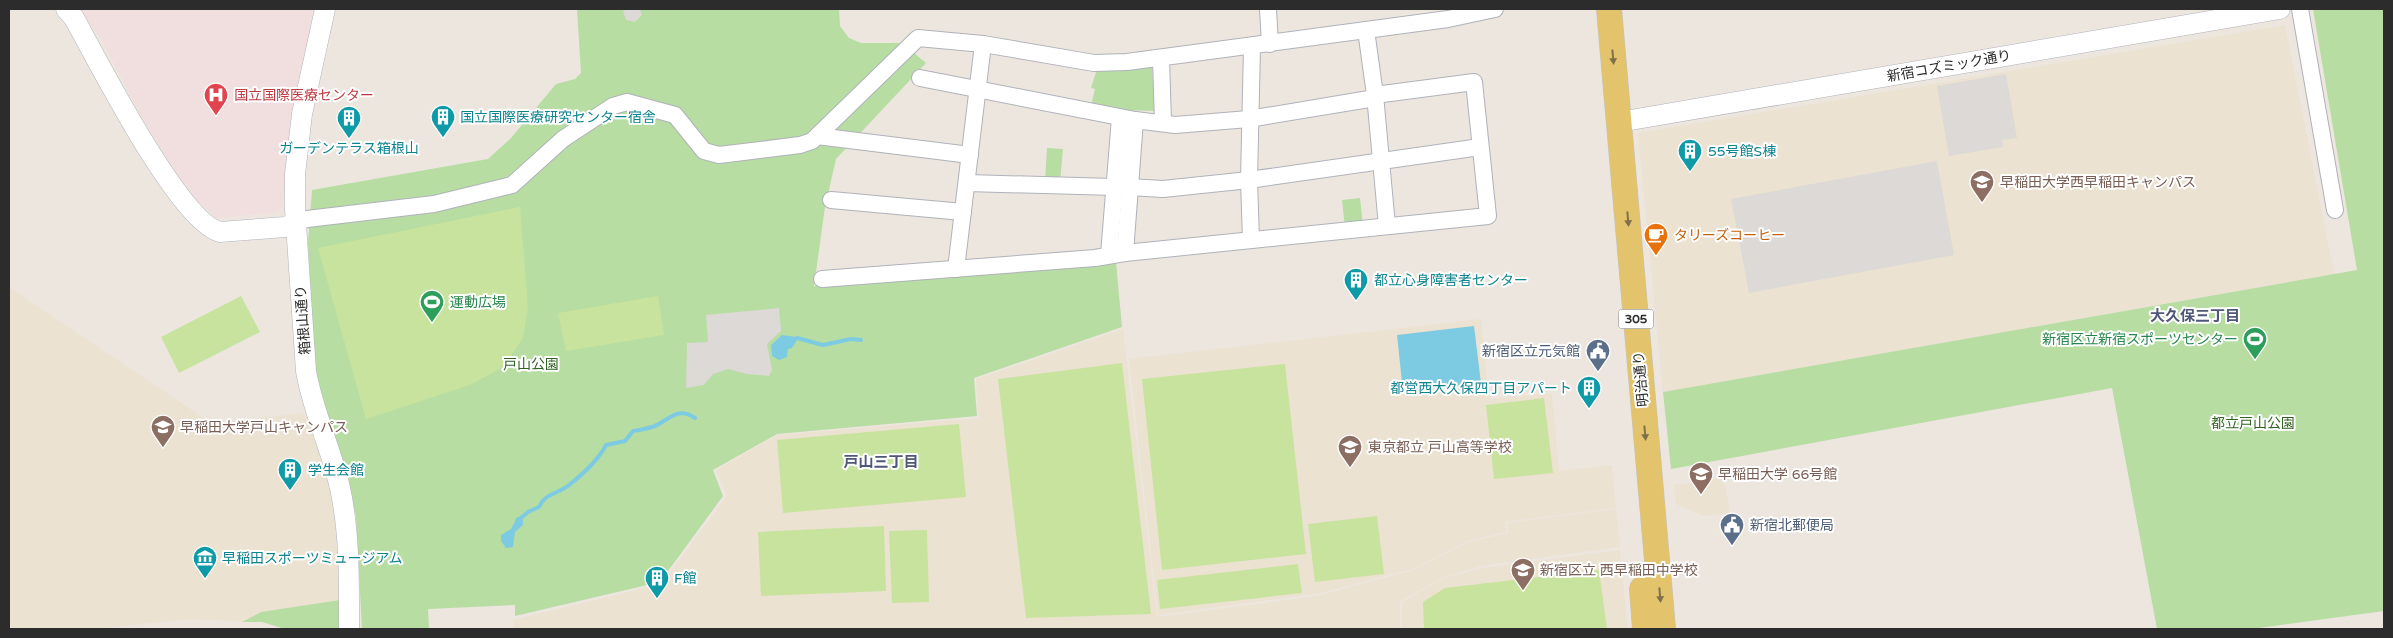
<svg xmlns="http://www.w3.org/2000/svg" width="2393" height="638" viewBox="0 0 2393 638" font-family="'Varela Round','Noto Sans JP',sans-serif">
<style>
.education{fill:#ece2d1}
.medical{fill:#f1dedf}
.green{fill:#b7dda2}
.pitch{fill:#c8e39e}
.plaza{fill:#dcd9d6}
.water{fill:#7dcbe3}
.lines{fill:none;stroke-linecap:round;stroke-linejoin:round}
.stream{stroke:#7dcbe3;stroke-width:4}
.minor-casing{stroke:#b0b2bb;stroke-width:18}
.tertiary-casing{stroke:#b0b2bb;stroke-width:21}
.primary-casing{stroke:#c4c4c4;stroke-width:26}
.minor{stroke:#fff;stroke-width:16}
.tertiary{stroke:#fff;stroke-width:20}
.primary{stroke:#e3c46d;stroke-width:25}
.oneway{fill:#7e7049}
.labels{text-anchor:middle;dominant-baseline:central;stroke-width:4;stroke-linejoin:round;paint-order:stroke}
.shield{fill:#fff;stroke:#6b6b6b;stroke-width:1}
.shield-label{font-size:12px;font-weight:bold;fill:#2c2c2c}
.street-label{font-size:14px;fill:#2c2c2c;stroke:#fff}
.health-label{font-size:14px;fill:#be3a42;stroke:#fff;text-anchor:start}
.culture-label{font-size:14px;fill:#0d838f;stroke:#fff;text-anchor:start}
.education-label{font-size:14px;fill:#785e54;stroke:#fff;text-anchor:start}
.food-label{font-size:14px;fill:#c56008;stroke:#fff;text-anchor:start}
.leisure-label{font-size:14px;fill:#27864d;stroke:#fff;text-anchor:start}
.service-label{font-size:14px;fill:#4e5e75;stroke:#fff;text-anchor:end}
.park-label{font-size:14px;fill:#316222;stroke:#fff}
.neighbourhood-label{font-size:15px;font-weight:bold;fill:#505878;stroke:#fff}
</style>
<rect width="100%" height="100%" fill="#ece6df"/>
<g class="education">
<path d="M 2285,25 L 2334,274 L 1663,392 L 1638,133 Z"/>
<path d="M 9,287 L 211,423 L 304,413 L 328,474 L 334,504 L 340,600 L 261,612 L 242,622 L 191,619 L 94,629 L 9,629 Z"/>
<path d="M 1481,319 L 1489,399 L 1552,393 L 1559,471 L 1612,465 L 1616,508 L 1505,522 L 1506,532 L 1467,541 L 1412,569 L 1316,594 L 1158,615 L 1129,359 Z"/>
<path d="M 1123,329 L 1157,617 L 1317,596 L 1413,570 L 1468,542 L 1508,533 L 1507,523 L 1616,509 L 1620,547 L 1481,566 L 1442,578 L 1400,601 L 1400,629 L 514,629 L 513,620 L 661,584 L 727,496 L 716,470 L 777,435 L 979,418 L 976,379 Z"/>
<path d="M 1724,477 L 1730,513 L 1703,516 L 1676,504 L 1674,485 Z"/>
<path d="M 1620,550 L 1628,629 L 1402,629 L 1402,602 L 1442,579 L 1482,568 Z"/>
</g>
<path class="medical" d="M 80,9 L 315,9 L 290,126 L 283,204 L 278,212 L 217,218 L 196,200 L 180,182 L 136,107 L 104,44 Z"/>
<g class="green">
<path d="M 577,9 L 839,9 L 840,26 L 849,38 L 861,43 L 902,43 L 926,63 L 836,159 L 825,207 L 814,286 L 1116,262 L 1122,327 L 974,378 L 977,416 L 777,434 L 713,470 L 723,496 L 660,582 L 515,616 L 515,605 L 428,609 L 429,629 L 362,629 L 356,516 L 344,468 L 316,386 L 308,243 L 312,190 L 488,159 L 511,138 L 556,84 L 575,79 L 581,73 Z"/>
<path d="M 2313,9 L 2384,9 L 2384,611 L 2252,629 L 2157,629 L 2112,388 L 1671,469 L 1663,392 L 2357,270 Z"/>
<path d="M 1152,67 L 1155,111 L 1118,110 L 1091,106 L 1095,89 L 1091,88 L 1097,69 Z"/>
<path d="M 1047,148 L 1063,149 L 1060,182 L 1045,181 Z"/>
<path d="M 1360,198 L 1363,226 L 1345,228 L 1342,200 Z"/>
<path d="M 340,600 L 341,629 L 285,629 L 262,622 L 242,622 L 261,612 Z"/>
</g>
<g class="pitch">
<path d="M 520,207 L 528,307 L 523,338 L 503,367 L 470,385 L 366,419 L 318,248 Z"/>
<path d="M 241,296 L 260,332 L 179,373 L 161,337 Z"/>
<path d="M 658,296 L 664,335 L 566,351 L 558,313 Z"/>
<path d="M 1122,363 L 1151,614 L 1026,618 L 998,379 Z"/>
<path d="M 1285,364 L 1306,554 L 1162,570 L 1142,379 Z"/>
<path d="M 1544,398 L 1553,473 L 1494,479 L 1486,405 Z"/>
<path d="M 959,424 L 966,497 L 783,513 L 777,440 Z"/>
<path d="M 1377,516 L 1384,574 L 1315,582 L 1308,524 Z"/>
<path d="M 884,526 L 886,591 L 761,596 L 758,532 Z"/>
<path d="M 927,530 L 929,602 L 892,603 L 889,531 Z"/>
<path d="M 1298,564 L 1302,593 L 1160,609 L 1157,580 Z"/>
<path d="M 1599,570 L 1607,629 L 1424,629 L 1423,602 L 1445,588 Z"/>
</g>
<g class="plaza">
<path d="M 626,9 L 640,9 L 642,15 L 635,22 L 626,20 L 623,11 Z"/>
<path d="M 2006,74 L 2017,138 L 2002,140 L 2003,147 L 1949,156 L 1937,86 Z"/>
<path d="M 1937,161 L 1954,255 L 1749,293 L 1731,199 Z"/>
<path d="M 779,308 L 781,331 L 767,344 L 772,370 L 769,376 L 747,374 L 728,369 L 713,374 L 704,385 L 686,388 L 687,343 L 708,342 L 706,315 Z"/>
</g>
<g class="water">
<path d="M 1474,326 L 1481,383 L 1403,392 L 1397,335 Z"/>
<path d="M 782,335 L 796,337 L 797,340 L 792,348 L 788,349 L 787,357 L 779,360 L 772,356 L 771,345 Z"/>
<path d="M 517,517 L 519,517 L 523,520 L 523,525 L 515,532 L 513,547 L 506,548 L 501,541 L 501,535 L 511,529 Z"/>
</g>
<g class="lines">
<g class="stream">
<path d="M 797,338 L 823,345 L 851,339 L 861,340"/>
<path d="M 521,518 L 528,512 L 539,507 C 545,493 558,494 569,485 C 583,474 598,461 606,445 L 625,441 L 633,431 C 639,430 646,429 652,427 C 668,422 676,405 695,418"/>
</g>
<defs>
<g id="minor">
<path d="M 1268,9 L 1270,44"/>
<path d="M 2300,9 L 2335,210"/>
<path d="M 1161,59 L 1163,122"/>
<path d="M 920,78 L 1135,120"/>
<path d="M 817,136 L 970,155"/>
<path d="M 967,183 L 1115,187"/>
<path d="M 1129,187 L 1163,189 L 1249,180 L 1480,147"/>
<path d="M 831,200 L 963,212"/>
<path d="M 296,223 L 307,219 L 434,204 L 512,185 L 563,139 L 613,106 L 627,102 L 675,115 L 704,151 L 719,155 L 800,145 L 812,141 L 918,38 L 983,44 L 1094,63 L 1127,62 L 1448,19 L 1495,9"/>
<path d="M 1251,240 L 1249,180 L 1252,47"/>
<path d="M 1125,253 L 1135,120 L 1175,125 L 1249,119 L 1369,99 L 1375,95 L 1387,226"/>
<path d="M 1109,255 L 1120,118"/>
<path d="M 956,269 L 983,44"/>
<path d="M 822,279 L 1095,258 L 1125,253 L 1488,216 L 1474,82 L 1375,95 L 1366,30"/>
</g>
<g id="tertiary">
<path d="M 66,9 L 74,18 C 97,59 179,222 220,232 L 285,227 L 296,223"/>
<path d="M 325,9 L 302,114 L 295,174 L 295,209 L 306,371 C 313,412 331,448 340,488 C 350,534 349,583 349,629"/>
<path d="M 1619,122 L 2280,9"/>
</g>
<g id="primary">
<path d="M 1609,9 L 1663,629"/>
<path d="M 1642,589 L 1645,629"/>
</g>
</defs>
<use href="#minor" class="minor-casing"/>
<use href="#tertiary" class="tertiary-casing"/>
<use href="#primary" class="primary-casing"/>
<use href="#minor" class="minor"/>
<use href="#tertiary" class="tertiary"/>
<use href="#primary" class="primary"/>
</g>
<defs><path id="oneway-solid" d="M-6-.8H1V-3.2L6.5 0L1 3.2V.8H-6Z" transform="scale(1.25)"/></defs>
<g class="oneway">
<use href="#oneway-solid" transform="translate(1613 57) rotate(85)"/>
<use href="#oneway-solid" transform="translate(1628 219) rotate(85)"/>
<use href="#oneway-solid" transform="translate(1645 433) rotate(85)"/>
<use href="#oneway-solid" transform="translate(1660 595) rotate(85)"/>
</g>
<defs>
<symbol id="hospital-pin" viewBox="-11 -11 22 30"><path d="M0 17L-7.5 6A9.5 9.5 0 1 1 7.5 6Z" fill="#e0444e" stroke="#fff"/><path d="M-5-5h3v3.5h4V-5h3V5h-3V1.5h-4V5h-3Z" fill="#fff"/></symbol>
<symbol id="building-pin" viewBox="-11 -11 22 30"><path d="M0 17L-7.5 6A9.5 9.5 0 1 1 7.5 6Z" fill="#0f9aa8" stroke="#fff"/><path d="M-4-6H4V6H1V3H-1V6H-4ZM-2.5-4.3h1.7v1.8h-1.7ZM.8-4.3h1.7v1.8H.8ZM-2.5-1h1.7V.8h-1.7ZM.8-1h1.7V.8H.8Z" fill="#fff"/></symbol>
<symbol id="university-pin" viewBox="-11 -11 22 30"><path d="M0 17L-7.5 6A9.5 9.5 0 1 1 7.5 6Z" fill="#8d6e63" stroke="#fff"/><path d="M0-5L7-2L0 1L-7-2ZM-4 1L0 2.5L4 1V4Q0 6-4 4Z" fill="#fff"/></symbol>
<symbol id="cafe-pin" viewBox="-11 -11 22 30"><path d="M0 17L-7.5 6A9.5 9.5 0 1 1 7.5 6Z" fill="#e8710a" stroke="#fff"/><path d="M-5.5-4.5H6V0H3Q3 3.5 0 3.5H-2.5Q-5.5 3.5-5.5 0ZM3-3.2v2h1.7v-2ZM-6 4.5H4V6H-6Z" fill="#fff"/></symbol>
<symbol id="stadium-pin" viewBox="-11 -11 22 30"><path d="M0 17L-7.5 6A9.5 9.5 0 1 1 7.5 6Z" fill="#2e9e5b" stroke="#fff"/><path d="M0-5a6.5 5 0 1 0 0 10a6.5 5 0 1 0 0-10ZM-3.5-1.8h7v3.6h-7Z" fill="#fff"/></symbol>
<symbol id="civic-pin" viewBox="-11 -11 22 30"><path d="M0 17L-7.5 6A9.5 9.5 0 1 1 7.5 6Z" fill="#5c6f8a" stroke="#fff"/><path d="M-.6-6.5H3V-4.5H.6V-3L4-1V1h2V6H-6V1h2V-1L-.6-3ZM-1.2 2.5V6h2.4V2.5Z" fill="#fff"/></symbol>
<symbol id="school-pin" viewBox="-11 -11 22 30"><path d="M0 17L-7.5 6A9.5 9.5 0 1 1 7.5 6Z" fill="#8d6e63" stroke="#fff"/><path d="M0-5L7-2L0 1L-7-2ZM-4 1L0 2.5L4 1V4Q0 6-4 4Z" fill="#fff"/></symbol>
<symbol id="museum-pin" viewBox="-11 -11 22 30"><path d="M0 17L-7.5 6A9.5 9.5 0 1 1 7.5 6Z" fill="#0f9aa8" stroke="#fff"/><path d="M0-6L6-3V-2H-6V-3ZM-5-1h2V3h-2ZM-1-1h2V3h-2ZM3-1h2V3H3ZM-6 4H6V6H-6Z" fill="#fff"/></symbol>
</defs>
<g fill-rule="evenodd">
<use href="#hospital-pin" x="202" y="81" width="28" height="38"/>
<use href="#building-pin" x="429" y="103" width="28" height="38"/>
<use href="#building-pin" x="335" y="104" width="28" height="38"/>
<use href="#building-pin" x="1676" y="137" width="28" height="38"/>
<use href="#university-pin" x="1968" y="168" width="28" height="38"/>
<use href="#cafe-pin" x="1642" y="221" width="28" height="38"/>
<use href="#building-pin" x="1342" y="266" width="28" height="38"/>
<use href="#stadium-pin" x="418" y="288" width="28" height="38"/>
<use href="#stadium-pin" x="2241" y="325" width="28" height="38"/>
<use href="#civic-pin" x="1584" y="337" width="28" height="38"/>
<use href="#building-pin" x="1575" y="374" width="28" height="38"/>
<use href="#university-pin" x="149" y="413" width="28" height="38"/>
<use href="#school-pin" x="1336" y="433" width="28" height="38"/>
<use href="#building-pin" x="276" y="456" width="28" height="38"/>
<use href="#university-pin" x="1687" y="460" width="28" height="38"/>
<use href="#civic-pin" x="1718" y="511" width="28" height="38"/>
<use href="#museum-pin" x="191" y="544" width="28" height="38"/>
<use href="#school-pin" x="1509" y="556" width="28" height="38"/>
<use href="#building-pin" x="643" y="564" width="28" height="38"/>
</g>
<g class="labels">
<rect class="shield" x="1618.5" y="309.5" width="35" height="19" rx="4"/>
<g class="shield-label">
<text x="1636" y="319">305</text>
</g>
<g class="street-label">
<text transform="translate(1949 66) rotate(-10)">新宿コズミック通り</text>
<text transform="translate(303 320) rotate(-94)">箱根山通り</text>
<text transform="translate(1641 379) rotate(-95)">明治通り</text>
</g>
<g class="health-label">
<text x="234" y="95">国立国際医療センター</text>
</g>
<g class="culture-label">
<text x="460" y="117">国立国際医療研究センター宿舎</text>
<text x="349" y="148" text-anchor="middle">ガーデンテラス箱根山</text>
<text x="1708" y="151">55号館S棟</text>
<text x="1374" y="280">都立心身障害者センター</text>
<text x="1572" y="388" text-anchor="end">都営西大久保四丁目アパート</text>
<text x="308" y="470">学生会館</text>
<text x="222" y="558">早稲田スポーツミュージアム</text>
<text x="674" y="578">F館</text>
</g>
<g class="education-label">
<text x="2000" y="182">早稲田大学西早稲田キャンパス</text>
<text x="180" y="427">早稲田大学戸山キャンパス</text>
<text x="1368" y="447">東京都立 戸山高等学校</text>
<text x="1718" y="474">早稲田大学 66号館</text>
<text x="1540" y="570">新宿区立 西早稲田中学校</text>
</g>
<g class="food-label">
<text x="1674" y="235">タリーズコーヒー</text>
</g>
<g class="leisure-label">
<text x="450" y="302">運動広場</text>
<text x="2238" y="339" text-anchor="end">新宿区立新宿スポーツセンター</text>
</g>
<g class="service-label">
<text x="1580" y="351">新宿区立元気館</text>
<text x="1750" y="525" text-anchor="start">新宿北郵便局</text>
</g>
<g class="park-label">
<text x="531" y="364">戸山公園</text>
<text x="2253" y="423">都立戸山公園</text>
</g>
<g class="neighbourhood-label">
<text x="2195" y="316">大久保三丁目</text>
<text x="881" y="462">戸山三丁目</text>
</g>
</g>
<rect width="2393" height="638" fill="none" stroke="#2c2c2c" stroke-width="20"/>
</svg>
